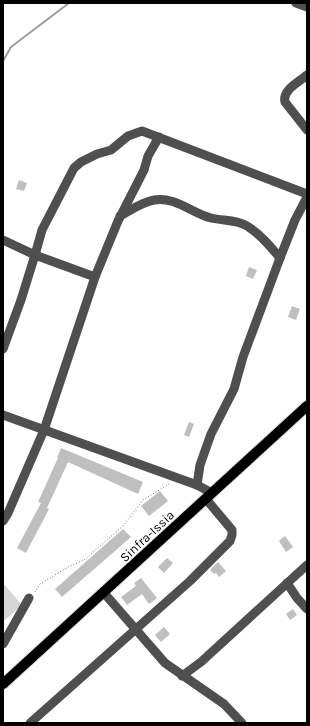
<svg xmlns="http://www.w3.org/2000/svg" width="310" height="726" viewBox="0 0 310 726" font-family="Karla,sans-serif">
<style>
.green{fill:#d6d6d6}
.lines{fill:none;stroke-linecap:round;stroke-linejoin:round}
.stream{stroke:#9d9d9d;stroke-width:2}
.building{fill:#bfbfbf}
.major-casing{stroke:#dbdbdb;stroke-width:12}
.path{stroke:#717171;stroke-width:1;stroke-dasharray:1 2;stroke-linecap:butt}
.minor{stroke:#4f4f4f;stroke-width:9}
.major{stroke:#000;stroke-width:10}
.labels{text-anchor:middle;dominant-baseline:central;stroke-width:3.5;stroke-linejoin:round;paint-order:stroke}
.street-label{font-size:13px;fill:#000;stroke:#fff}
</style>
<rect width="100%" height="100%" fill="#fff"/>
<path class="green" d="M 3,583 L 22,605 L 5,620 L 3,618 Z"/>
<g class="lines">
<path class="stream" d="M 3,61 L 11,47 L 69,3"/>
</g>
<g class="building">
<path d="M 19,180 L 27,183 L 24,191 L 16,189 Z"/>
<path d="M 249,267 L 257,270 L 253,279 L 246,276 Z"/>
<path d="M 292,306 L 300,309 L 296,320 L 288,317 Z"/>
<path d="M 189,422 L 194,424 L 189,437 L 184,435 Z"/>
<path d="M 61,448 L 143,482 L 138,494 L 68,462 L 47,508 L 49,509 L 26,553 L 17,548 L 41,503 L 38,502 L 58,458 L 57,458 Z"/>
<path d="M 160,491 L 168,501 L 149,516 L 141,506 Z"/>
<path d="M 123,529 L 131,537 L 62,597 L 55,589 Z"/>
<path d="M 285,536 L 293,547 L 286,552 L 279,541 Z"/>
<path d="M 167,558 L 173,563 L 164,573 L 158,567 Z"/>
<path d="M 218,562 L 226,571 L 219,577 L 216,573 L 214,574 L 210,570 Z"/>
<path d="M 141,578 L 157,598 L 149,604 L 142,594 L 127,605 L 121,597 L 136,586 L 134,583 Z"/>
<path d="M 293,609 L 297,615 L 290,620 L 286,614 Z"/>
<path d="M 164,627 L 170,634 L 161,642 L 155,635 Z"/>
</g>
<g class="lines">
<defs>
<path id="major" d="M 3,684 L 307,406"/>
</defs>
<use href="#major" class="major-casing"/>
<path class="path" d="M 35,592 L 40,584 L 68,567 L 84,560 L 124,525 L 143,500 L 169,484"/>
<g class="minor">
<path d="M 296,3 L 307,7"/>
<path d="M 307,75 C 299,82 282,90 285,102 L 307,130"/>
<path d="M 120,216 C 131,210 142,202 154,200 C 174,196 192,213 211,218 C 223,221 236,219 247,226 C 260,234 270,246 280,258"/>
<path d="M 3,240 L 35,255 L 42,230 L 74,168 L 81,162 L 97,154 L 111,150 L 128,136 L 142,131 L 307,194"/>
<path d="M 3,349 L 21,300 L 35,255 L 95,277"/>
<path d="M 3,415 L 197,485 L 212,493"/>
<path d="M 197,485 L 200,465 L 211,434 L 234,389 L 243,357 L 280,258 L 295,220 L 307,197"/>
<path d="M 3,521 L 8,513 L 44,430 L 95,277 L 118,221 L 144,170 L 148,156 L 159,137"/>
<path d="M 287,583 L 297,598 L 307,609"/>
<path d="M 104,593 L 165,663 L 224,704 L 242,723"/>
<path d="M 3,644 L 29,598"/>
<path d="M 182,676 L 201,662 L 307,565"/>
<path d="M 30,723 L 190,581 L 230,541 L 232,535 L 232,530 L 206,499"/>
</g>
<use href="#major" class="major"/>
</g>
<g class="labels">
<g class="street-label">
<text transform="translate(147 536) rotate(-43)">Sinfra-Issia</text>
</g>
</g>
<rect width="310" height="726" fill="none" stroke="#000000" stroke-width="8"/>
</svg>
